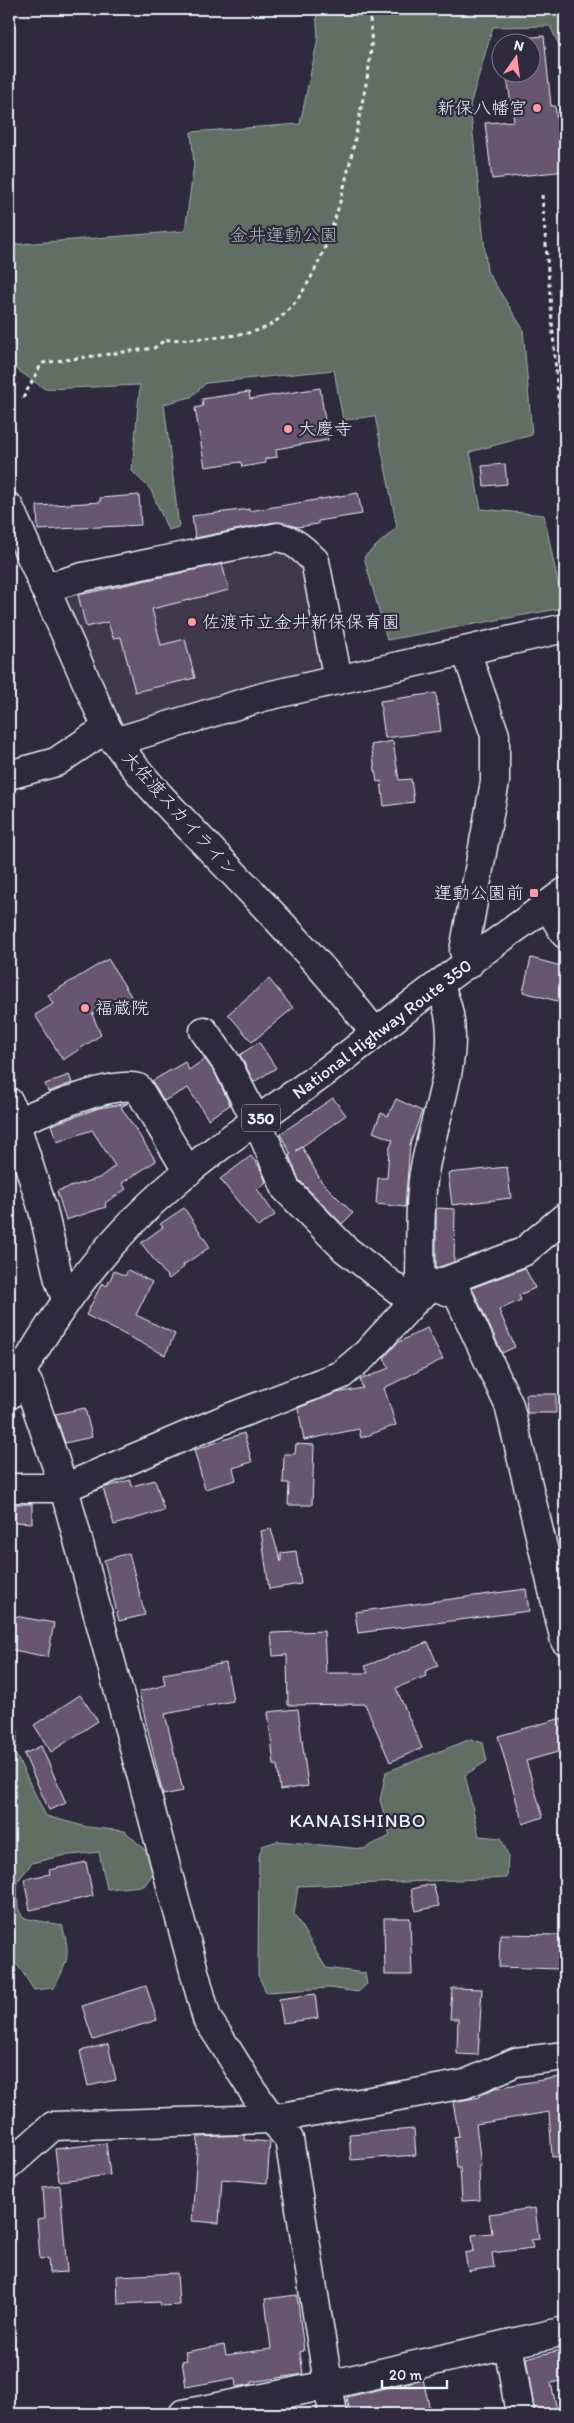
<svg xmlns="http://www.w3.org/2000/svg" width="574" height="2423" viewBox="0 0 574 2423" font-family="Itim,'Klee One',sans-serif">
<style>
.built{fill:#40374c}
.green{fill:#606e63;stroke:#a4b0ae}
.building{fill:#685670;stroke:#e8f1f8}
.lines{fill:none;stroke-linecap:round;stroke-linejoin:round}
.minor-casing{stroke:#e8f1f8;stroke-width:31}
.highway-casing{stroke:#e8f1f8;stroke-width:31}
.path{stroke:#e8f1f8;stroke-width:3;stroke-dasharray:4 4;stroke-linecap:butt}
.minor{stroke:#2f2a3d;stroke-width:28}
.highway{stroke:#2f2a3d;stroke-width:28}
.poi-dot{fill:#ff9aa2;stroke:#2f2a3d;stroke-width:2}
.labels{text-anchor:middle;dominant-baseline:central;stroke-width:4.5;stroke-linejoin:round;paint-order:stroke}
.shield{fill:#2f2a3d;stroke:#b0b5c0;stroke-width:1}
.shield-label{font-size:16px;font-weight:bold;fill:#e8f1f8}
.poi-label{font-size:18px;fill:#e8f1f8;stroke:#2f2a3d;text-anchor:start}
.park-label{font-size:18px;fill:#abb6b5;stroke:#2f2a3d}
.street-label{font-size:18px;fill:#e8f1f8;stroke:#2f2a3d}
.neighbourhood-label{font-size:19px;letter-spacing:1px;fill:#e8f1f8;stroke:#2f2a3d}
</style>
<rect width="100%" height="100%" fill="#2f2a3d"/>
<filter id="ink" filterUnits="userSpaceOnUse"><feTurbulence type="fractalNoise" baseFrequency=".02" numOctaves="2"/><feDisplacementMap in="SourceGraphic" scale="10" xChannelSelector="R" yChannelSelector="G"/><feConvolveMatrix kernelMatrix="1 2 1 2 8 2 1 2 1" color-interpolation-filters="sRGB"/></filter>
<g filter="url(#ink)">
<path class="built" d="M 295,544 L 322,669 L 124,734 L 59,587 Z"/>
<g class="green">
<path d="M 316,9 L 565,9 L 565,58 L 550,26 L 493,27 L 470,105 L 487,271 L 523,329 L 532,435 L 470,452 L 481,509 L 544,515 L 563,608 L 387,640 L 364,557 L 397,527 L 375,416 L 343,420 L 334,370 L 206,383 L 191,397 L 164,404 L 179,527 L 168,530 L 151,490 L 132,471 L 140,385 L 45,389 L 9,364 L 9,245 L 185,231 L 194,164 L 191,132 L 300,124 L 318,38 Z"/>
<path d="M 9,1730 L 18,1731 L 15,1753 L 46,1816 L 87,1827 L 125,1831 L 148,1853 L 153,1874 L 144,1886 L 107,1889 L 99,1852 L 61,1856 L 32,1863 L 17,1882 L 18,1908 L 23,1918 L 62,1925 C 71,1955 68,1961 54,1988 L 34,1990 L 17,1964 L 9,1965 Z"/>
<path d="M 471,1739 L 483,1743 L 487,1761 L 465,1775 L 479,1836 L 501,1838 L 508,1855 L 507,1878 L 298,1886 L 294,1914 L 326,1968 L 365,1973 L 367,1984 L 358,1992 L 330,1988 L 266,1992 L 258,1975 L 259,1857 L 262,1846 L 278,1841 L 363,1849 L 390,1836 L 380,1800 L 386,1772 Z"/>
</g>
<g class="building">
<path d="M 544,36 L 551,106 L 555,106 L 557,120 L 565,119 L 565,171 L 492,179 L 485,123 L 514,121 L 506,72 L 532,72 L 532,42 L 503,42 L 503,40 Z"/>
<path d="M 320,388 L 328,440 L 276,449 L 277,457 L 265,459 L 266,463 L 242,467 L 241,462 L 205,467 L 195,408 L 203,406 L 202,399 L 249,392 L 250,399 Z"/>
<path d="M 505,464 L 507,484 L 484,486 L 482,466 Z"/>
<path d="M 358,493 L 362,514 L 318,521 L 318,524 L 297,527 L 275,522 L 195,538 L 192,516 L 249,509 L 249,511 Z"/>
<path d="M 139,495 L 141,525 L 38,530 L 37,506 L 100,502 L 100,498 Z"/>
<path d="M 222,564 L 229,590 L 152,609 L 161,645 L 185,639 L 195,678 L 135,692 L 121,637 L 113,638 L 108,622 L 86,627 L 78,595 Z"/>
<path d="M 436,693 L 441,731 L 385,738 L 380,701 Z"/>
<path d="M 393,741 L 399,780 L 411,779 L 414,802 L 384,806 L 381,781 L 377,782 L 371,745 Z"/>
<path d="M 531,958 L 565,967 L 565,1003 L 523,992 Z"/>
<path d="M 108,959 L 134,1001 L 113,1014 L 109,1006 L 92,1014 L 101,1035 L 63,1060 L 35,1015 L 53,1004 L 48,995 Z"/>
<path d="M 269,979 L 293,1008 L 252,1042 L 228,1014 Z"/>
<path d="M 259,1042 L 276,1068 L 254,1082 L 240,1055 Z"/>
<path d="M 205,1059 L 215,1073 L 230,1105 L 208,1119 L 188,1088 L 164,1101 L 152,1081 L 185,1062 L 189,1070 Z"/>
<path d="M 69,1075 L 72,1083 L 48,1092 L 45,1084 Z"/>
<path d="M 333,1098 L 346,1115 L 296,1151 L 302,1147 L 321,1181 L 353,1213 L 342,1224 L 299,1180 L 289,1155 L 291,1154 L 280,1134 Z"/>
<path d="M 396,1099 L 422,1111 L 410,1145 L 405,1207 L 376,1204 L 378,1178 L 387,1178 L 389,1150 L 393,1140 L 373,1132 L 381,1113 L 388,1116 Z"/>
<path d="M 128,1103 L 121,1107 L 156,1161 L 122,1183 L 126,1189 L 105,1203 L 106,1207 L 66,1220 L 57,1191 L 99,1178 L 115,1166 L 92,1130 L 57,1142 L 51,1125 L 99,1108 Z"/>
<path d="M 251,1156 L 259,1166 L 266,1182 L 257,1189 L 275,1215 L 258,1227 L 220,1179 Z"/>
<path d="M 507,1167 L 511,1198 L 452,1205 L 448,1173 Z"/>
<path d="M 184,1208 L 210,1247 L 183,1265 L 184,1267 L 169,1279 L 141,1243 L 163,1227 L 160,1224 Z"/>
<path d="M 436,1208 L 455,1209 L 454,1262 L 436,1268 Z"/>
<path d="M 525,1268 L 535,1288 L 519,1295 L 521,1300 L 499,1310 L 515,1347 L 502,1353 L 472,1288 Z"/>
<path d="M 128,1270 L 152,1282 L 136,1315 L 175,1334 L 165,1355 L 86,1315 L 102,1283 L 107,1286 L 114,1271 L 125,1276 Z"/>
<path d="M 427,1328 L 443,1359 L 384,1388 L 396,1425 L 361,1438 L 359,1429 L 304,1440 L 298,1408 L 336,1393 L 363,1388 L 360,1380 L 389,1368 L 384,1358 L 397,1343 Z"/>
<path d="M 526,1394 L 556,1394 L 556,1413 L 527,1413 Z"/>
<path d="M 85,1408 L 92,1437 L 65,1443 L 55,1414 Z"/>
<path d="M 244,1433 L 252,1462 L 233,1468 L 236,1480 L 205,1489 L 194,1450 Z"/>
<path d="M 296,1444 L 314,1445 L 312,1505 L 288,1505 L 289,1483 L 283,1483 L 284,1454 L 295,1454 Z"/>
<path d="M 130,1480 L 132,1486 L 155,1480 L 164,1510 L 114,1525 L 103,1488 Z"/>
<path d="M 16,1504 L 32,1504 L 32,1523 L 15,1522 Z"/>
<path d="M 271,1529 L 281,1562 L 281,1553 L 296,1551 L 301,1584 L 269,1589 L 261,1531 Z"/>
<path d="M 129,1553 L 145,1615 L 119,1621 L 104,1560 Z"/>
<path d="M 526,1589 L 529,1611 L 358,1633 L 355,1612 Z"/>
<path d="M 9,1615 L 54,1623 L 48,1657 L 9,1649 Z"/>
<path d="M 324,1631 L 326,1673 L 368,1673 L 365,1666 L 428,1642 L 438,1666 L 425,1671 L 426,1676 L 396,1688 L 422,1748 L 390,1762 L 365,1704 L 288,1705 L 287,1655 L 273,1656 L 271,1633 Z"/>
<path d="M 226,1663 L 233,1701 L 165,1714 L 183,1791 L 163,1795 L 139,1692 L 165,1685 L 163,1674 Z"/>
<path d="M 80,1695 L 98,1721 L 51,1752 L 34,1725 Z"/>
<path d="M 298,1709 L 308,1786 L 280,1790 L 277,1765 L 274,1765 L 268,1712 Z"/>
<path d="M 562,1718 L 565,1728 L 565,1750 L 526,1761 L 543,1817 L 523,1824 L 498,1736 Z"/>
<path d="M 41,1746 L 66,1803 L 49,1810 L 24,1754 Z"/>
<path d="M 86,1862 L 93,1896 L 30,1910 L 24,1879 L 50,1874 L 49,1870 Z"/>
<path d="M 433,1884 L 439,1906 L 416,1911 L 411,1889 Z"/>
<path d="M 384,1918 L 410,1918 L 412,1975 L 385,1975 Z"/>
<path d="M 500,1934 L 559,1935 L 559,1969 L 499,1967 Z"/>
<path d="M 146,1986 L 157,2020 L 93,2040 L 82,2006 Z"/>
<path d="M 452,1988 L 482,1989 L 478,2055 L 457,2054 L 458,2019 L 450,2019 Z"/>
<path d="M 315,1994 L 318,2018 L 283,2023 L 279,1999 Z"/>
<path d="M 108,2044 L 116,2080 L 88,2086 L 80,2051 Z"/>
<path d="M 565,2076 L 565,2156 L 552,2157 L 549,2112 L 476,2124 L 481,2166 L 479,2166 L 480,2200 L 462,2201 L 460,2168 L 457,2168 L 454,2137 L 459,2136 L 453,2102 L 480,2097 L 480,2095 L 495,2088 Z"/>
<path d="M 414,2129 L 416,2155 L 351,2160 L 349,2134 Z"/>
<path d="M 245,2135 L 245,2140 L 270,2142 L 267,2183 L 222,2179 L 219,2223 L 192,2221 L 198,2137 Z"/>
<path d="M 106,2143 L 110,2175 L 59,2181 L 55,2149 Z"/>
<path d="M 60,2185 L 67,2272 L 49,2273 L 48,2258 L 40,2259 L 37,2219 L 45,2218 L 43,2187 Z"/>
<path d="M 535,2208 L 539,2239 L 531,2240 L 533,2248 L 492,2253 L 494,2267 L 468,2271 L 465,2253 L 474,2251 L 472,2235 L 492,2233 L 489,2214 Z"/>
<path d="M 177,2273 L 179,2305 L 161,2306 L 160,2302 L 118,2304 L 117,2276 Z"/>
<path d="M 297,2295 L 304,2351 L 300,2352 L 303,2374 L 252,2382 L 252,2384 L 236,2387 L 235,2378 L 186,2387 L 182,2361 L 187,2360 L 185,2352 L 224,2345 L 226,2355 L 271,2349 L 265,2299 Z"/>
<path d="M 565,2349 L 565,2380 L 551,2383 L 558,2414 L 535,2414 L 526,2358 Z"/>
<path d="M 423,2379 L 430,2410 L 412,2414 L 350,2414 L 347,2397 Z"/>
</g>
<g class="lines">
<defs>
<g id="minor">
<path d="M 9,507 L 107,728 C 135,774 176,813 213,852 C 269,910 326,969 375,1033"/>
<path d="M 44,588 L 83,577 L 278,537 C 294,540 304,550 315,561 L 338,680"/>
<path d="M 466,651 L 495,735 L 495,782 L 464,951 L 469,964"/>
<path d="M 115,742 L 263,697 L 565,628"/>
<path d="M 9,775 L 56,762 L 107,728"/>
<path d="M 547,905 L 565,934"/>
<path d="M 439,986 C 471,1044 430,1120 423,1180 C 419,1212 421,1245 420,1276 L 433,1286 L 458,1295 L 509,1405 L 565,1641"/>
<path d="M 204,1031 L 228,1065 L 263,1135 L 286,1189 L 345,1249 L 402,1293 L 417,1298"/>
<path d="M 9,1102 L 43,1210 L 59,1280 L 67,1301"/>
<path d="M 15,1122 C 44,1112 111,1080 138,1088 L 188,1172"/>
<path d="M 21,1372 L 29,1385 L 64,1488 L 207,2019 C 235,2058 256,2103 289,2139 L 333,2414"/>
<path d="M 9,1488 L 64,1488 L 223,1420 L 341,1375 L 367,1353 L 417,1298 L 433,1286 L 523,1252 L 565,1217"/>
<path d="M 9,2165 L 53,2126 L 271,2119 L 465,2084 L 516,2062 L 565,2056"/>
<path d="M 508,2344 L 520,2414"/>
<path d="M 183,2414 L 328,2385 L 565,2331"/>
</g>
<path id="highway" d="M 9,1395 C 51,1316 105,1241 174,1183 C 222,1141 277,1108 328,1070 C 354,1051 380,1029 406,1009 C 458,969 512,931 565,892"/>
</defs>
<use href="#minor" class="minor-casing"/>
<use href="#highway" class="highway-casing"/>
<g class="path">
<path d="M 542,195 L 565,485"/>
<path d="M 23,398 L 42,363 L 154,348 L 165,340 C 190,339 250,338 270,325 C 326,291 348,174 360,114 C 364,92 370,69 371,47 C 372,34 370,21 369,9"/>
</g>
<use href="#minor" class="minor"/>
<use href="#highway" class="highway"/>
</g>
</g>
<g class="poi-dot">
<circle cx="537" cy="108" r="5"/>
<circle cx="288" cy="429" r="5"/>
<circle cx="192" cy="622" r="5"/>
<rect x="529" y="888" width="10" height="10" rx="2.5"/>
<circle cx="85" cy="1008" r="5"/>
</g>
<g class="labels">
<rect class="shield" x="242" y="1104.5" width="38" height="27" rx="4"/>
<g class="shield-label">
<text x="261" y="1118">350</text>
</g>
<g class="poi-label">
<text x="527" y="108" text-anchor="end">新保八幡宮</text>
<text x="298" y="429">大慶寺</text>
<text x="202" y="622">佐渡市立金井新保保育園</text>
<text x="524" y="893" text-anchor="end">運動公園前</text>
<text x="95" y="1008">福蔵院</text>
</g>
<g class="park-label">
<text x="284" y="235">金井運動公園</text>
</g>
<g class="street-label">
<text transform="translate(180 814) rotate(48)">大佐渡スカイライン</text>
<text transform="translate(382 1029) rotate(-37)">National Highway Route 350</text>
</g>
<g class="neighbourhood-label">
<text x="358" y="1820">KANAISHINBO</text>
</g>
</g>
<rect width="574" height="2423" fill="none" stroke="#2f2a3d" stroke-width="30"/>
<rect x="15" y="15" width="544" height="2393" fill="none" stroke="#e8f1f8" stroke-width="2" filter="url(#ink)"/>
<g transform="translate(516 58) rotate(14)"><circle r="24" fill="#2f2a3d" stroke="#797a88"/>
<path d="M0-4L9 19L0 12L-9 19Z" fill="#ff9aa2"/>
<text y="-8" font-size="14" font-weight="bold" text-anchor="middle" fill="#e8f1f8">N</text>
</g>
<path d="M382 2380v8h65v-8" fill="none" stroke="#e8f1f8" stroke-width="2.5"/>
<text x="389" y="2380" font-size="15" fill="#e8f1f8" stroke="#2f2a3d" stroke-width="4" paint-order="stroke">20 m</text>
</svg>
